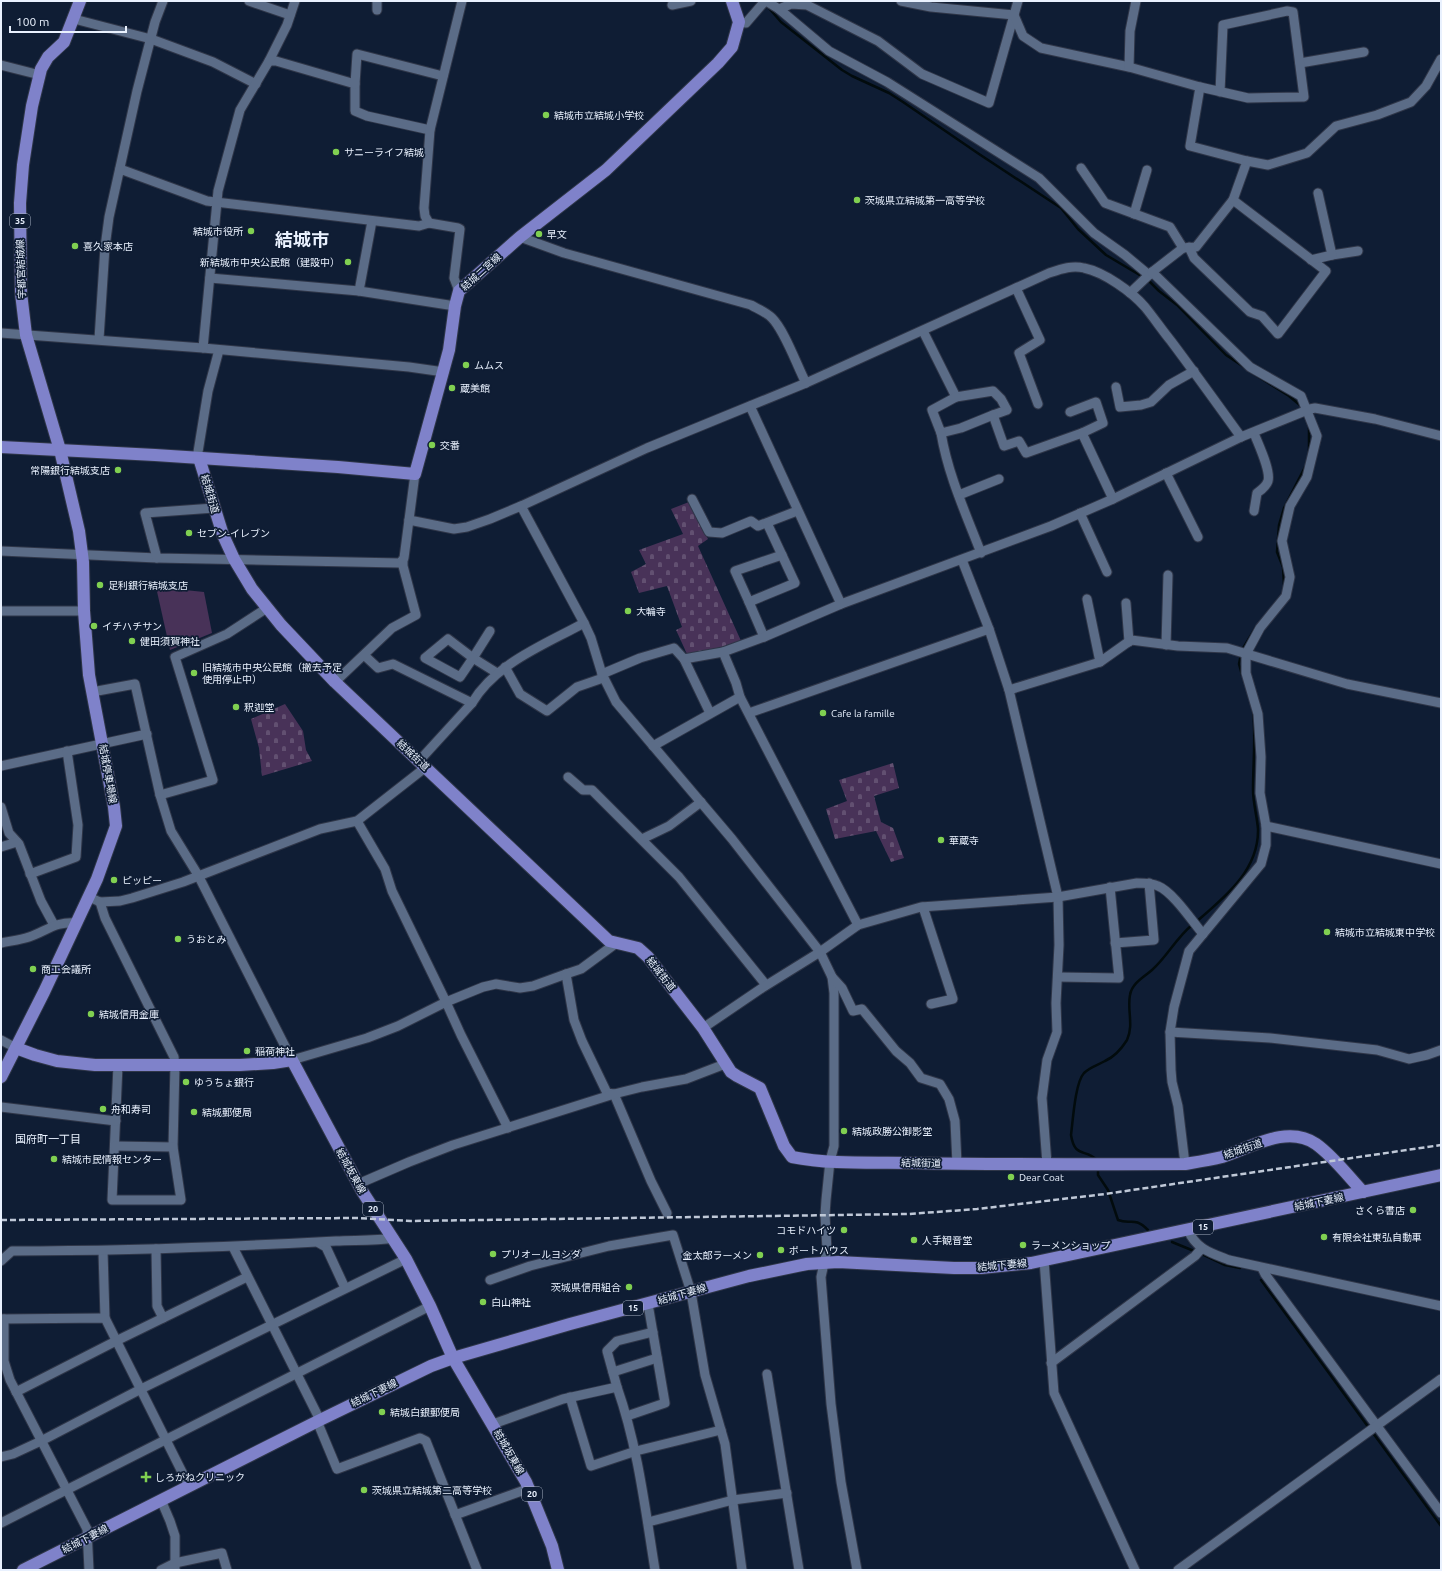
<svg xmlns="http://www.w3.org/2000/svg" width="1442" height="1571" viewBox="0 0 1442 1571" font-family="Ubuntu,'Noto Sans JP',sans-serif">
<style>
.green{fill:#483258}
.cemetery{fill:url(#cemetery-stones)}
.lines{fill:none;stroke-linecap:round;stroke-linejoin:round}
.stream{stroke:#020b0d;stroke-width:2.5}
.minor-casing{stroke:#2f3648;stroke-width:11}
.major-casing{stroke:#2f3648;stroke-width:14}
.minor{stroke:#5b6c87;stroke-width:9}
.major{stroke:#7f82ca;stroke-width:12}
.rail{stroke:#bfc8d7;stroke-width:2.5;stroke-dasharray:6 3;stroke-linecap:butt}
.poi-dot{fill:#80d051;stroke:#0f1d34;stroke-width:1.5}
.labels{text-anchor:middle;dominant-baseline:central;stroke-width:3.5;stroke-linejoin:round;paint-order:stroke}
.shield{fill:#0f1d34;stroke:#a8b1c1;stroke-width:1}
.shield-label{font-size:9px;font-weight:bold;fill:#e9f1fe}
.poi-label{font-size:10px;fill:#e9f1fe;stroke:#0f1d34;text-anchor:start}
.street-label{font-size:10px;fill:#e9f1fe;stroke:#0f1d34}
.neighbourhood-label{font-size:11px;fill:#e9f1fe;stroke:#0f1d34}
.town-label{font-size:18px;font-weight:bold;fill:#e9f1fe;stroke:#0f1d34}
</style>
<defs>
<pattern id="cemetery-stones" width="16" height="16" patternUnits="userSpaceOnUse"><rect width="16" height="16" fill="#483258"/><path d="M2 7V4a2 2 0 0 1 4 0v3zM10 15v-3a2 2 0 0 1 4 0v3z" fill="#625071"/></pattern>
</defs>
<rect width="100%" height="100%" fill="#0f1d34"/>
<path class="green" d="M 156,587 L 204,592 L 212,633 L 170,650 Z"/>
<g class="cemetery">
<path d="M 689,502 L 708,539 L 698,546 L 742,643 L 687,654 L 676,630 L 682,627 L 667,586 L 639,593 L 631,572 L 646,564 L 639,550 L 683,534 L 671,509 Z"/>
<path d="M 285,704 L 303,731 L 306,750 L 312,761 L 262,776 L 259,748 L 251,719 Z"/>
<path d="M 893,763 L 899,788 L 874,796 L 881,822 L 893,828 L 904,858 L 891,862 L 876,831 L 835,839 L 826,809 L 847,801 L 839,780 Z"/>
</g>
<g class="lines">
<g class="stream">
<path d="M 768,7 L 781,22 L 842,70 L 852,76 L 889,93 L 903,102 L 979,154 L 1061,208 L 1078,229 L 1106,255 L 1143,277"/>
<path d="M 1147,279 L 1159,291 L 1177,305 L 1226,355 L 1247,369"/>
<path d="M 1251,372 L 1289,396 L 1301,406"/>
<path d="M 1309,426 L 1309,451"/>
<path d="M 1284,585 L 1283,567 L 1277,552 L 1279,525 L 1284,508 L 1305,467"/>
<path d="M 1242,650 L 1256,627"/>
<path d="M 1241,654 L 1239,664 L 1242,675"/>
<path d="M 1196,922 C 1225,897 1259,870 1258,829 C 1257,816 1253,803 1253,790 C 1253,763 1256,737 1253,710"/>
<path d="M 1097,1160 C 1085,1148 1075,1159 1071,1135 C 1073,1120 1075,1083 1084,1073 C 1090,1067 1098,1065 1105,1061 C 1114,1057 1122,1048 1127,1040 C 1134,1025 1127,1010 1130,995 C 1132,983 1144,977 1152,970 C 1167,957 1176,938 1192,925"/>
<path d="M 1098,1169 L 1098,1175 L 1108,1190 L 1118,1220 C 1131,1225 1134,1216 1148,1230"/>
<path d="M 1172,1242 L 1194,1251"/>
<path d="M 1204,1255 L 1225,1265 L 1240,1268"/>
<path d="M 1261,1280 L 1369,1428"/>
<path d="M 1373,1433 L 1441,1526"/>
</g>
<defs>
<g id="minor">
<path d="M 249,1 L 290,15"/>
<path d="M 377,1 L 377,10"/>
<path d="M 766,1 L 779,9 L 791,4 L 807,5 L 878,41 L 922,74 L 989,103 L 1018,1"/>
<path d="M 901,1 L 931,7 L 1014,15 L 1023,36 L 1041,48 L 1129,67 L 1200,87 L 1190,146 L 1247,161 L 1233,200 L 1196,247 L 1183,248"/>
<path d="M 672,5 L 691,1"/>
<path d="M 779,9 L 829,51 L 887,82 L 1039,178 L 1094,233 L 1125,255 L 1149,275"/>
<path d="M 74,19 L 151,39 L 213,62 L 256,84"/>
<path d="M 739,22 L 746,23 L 765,1"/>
<path d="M 269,61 L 276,61 L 355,84 L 355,111 L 367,116 L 430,130"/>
<path d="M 1300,63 L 1364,52"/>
<path d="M 1,65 L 40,75"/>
<path d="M 1129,67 L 1130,31 L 1136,1"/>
<path d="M 355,84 L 357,54 L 443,76"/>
<path d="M 1200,87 L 1248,98 L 1304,97 L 1293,12 L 1287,11 L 1223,25 L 1220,92"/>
<path d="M 1247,161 L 1268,165 L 1307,153 L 1336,126 L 1377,115 L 1411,102 L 1426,86 L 1441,59"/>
<path d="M 1081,168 L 1105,203 L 1170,227 L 1183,248 L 1152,272 L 1130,293"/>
<path d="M 120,169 L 207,201 L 419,226 L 429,223 L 458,228 L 460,229 L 454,278 L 459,291"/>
<path d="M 1134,214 L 1147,170"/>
<path d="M 429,223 L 425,216 L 424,208 L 430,130 L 462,1"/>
<path d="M 520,237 L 564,253 L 751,305 C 758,309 766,312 772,318 C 785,331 797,366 806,383"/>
<path d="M 1189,247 L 1194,258 L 1250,312 L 1262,316 L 1278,334 L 1326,271 L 1233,200"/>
<path d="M 1332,255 L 1358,251"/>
<path d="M 1311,260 L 1332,255 L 1318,193"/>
<path d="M 1152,272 L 1250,367 L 1301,396 L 1317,436 L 1307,477 L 1290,506 L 1282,541 L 1290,577 L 1286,596 L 1260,628 L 1246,654 L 1246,673 L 1258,714 L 1261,757 L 1260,793 L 1266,826 L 1266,845 L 1261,864 L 1189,951 L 1174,1007 L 1170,1032 L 1171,1070 L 1172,1082 L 1178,1106 L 1185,1164"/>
<path d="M 210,278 L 359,291 L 455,306"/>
<path d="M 1016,288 L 1040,340 L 1019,353 L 1038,404"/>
<path d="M 359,291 L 372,221"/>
<path d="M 923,331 L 956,397 L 993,391 L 1001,399 L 1007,410 L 993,415 L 1004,446 L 1019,441 L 1026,453 L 1082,433 L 1113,499"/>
<path d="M 1,333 L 203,348 L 409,367 L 444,372"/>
<path d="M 99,339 L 105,247 L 109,217 L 137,91 L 155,22 L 163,1"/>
<path d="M 203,348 L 218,191 L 240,110 L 269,61 L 287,25 L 295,1"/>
<path d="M 1116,387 L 1120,407 L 1141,405 L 1151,402 L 1169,385 L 1194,371"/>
<path d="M 956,397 L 932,410 L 941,433 L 961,428 L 993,415"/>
<path d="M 750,406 L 841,604"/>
<path d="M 1070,412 L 1096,402 L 1103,423 L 1082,433"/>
<path d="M 941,433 C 948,475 966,514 981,553"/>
<path d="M 199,458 L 198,452 L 208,391 L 219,350"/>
<path d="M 1166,473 L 1198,537"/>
<path d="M 959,495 L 999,479"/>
<path d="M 692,499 L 709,532 L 722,533 L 751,521 L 758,526 L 797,511"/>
<path d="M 521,506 L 584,623 L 591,638 L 602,674 L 616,702 L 732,839 L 820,952 L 832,977 L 834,993 L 834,1146 L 830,1161 L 826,1200 L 825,1215 L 827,1250 L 821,1277 L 831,1404 L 841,1482 L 857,1570"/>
<path d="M 1254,511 L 1257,493 C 1261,490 1266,487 1268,481 C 1271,470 1258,444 1254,433"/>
<path d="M 1080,513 L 1107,572"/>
<path d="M 409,520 L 454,529 L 467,527 L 490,519 L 521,506 L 647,448 L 806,383 L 1049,273 C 1061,269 1072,265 1084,268 C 1104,272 1132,292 1145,307 C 1154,318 1162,330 1171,341 C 1195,373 1218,405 1241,437"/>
<path d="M 1,551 L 157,558 L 400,563 L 404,558 L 415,474"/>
<path d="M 157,558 L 145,513 L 214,508"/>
<path d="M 962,560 L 989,629 L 1009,690 L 1058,897 L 1059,945 L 1056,1003 L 1057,1032 L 1047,1060 L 1042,1098 L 1047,1164"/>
<path d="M 1087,599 L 1100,662"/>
<path d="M 749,602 L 735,571 L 782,555"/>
<path d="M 1126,603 L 1129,642"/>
<path d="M 1,611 L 84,611"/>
<path d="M 490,631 L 473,658 L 497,673"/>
<path d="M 764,637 L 749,602 L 795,583 L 767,523"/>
<path d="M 448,639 L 473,658 L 460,677 L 425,658 Z"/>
<path d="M 1166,645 L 1168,575"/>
<path d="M 723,652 L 736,683 L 740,697 L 858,925"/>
<path d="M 364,655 L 378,668 L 393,664 L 472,703"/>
<path d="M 684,659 L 710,713"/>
<path d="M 505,667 L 520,694 L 547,711 L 577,687 L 603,678"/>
<path d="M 602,674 L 640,658 L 674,648 L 684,659 L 723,652 L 764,637 L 841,604 L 1051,526 L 1113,499 L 1241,437 L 1310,409 L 1315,408 L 1375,419 L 1441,436"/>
<path d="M 335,682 L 392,628 L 416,615 L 403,566 L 403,560"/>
<path d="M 1009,690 L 1100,662 L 1131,640 L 1178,646 L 1227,648 L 1347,684 L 1441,703"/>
<path d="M 92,692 L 135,684 L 160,795 L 171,831 L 198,875 L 292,1060 L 367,1038 L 398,1026 L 446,1002 L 483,987 L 496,984 L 520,988 L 533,986 L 566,974 L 581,969 L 615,944"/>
<path d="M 749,713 L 989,629"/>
<path d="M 653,746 L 740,697"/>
<path d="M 419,761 L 472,703 C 496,663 544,645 584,623"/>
<path d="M 1,766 L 147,734"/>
<path d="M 568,777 L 583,790 L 592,790 L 679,877 L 766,985"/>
<path d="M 160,795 L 213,780 L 175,657 L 227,634 L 267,608"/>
<path d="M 1,807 L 9,833 L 19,844 L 41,901 L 54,925"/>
<path d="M 357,821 L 385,869 L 392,891 L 446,1002 L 461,1035 L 508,1128"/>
<path d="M 1266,826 L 1441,864"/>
<path d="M 642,839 L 669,826 L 701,802"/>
<path d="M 1,847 L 17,842"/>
<path d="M 30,874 L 76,857 L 78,825 L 67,751"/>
<path d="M 89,897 L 100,902 L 120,901 L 132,898 L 183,882 L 320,829 L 357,821 L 426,767"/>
<path d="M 100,902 L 105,918 L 174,1057 L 175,1065 L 173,1147 L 181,1200 L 112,1200 L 118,1065"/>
<path d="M 923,907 L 953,999 L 931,1004"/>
<path d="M 1,943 C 10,941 20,940 29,937 C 47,931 55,921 77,923"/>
<path d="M 1115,943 L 1154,940 L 1149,883"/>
<path d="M 566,974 L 574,1020 L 582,1041 L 607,1093 L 614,1094 L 651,1181 L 667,1213"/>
<path d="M 832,977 L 842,988 L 853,1011 L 862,1009 L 896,1051 L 910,1063 L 921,1078 L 940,1084 L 949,1099 L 955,1121 L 957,1164"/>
<path d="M 1058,977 L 1119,978 L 1110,887"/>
<path d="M 703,1028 L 762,988 L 820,952 L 858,925 L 921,907 L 1058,897 L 1137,883 C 1144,883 1152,883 1158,886 C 1173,892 1192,921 1203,934"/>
<path d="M 1170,1032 L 1270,1038 L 1377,1050 L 1409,1059 L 1427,1055 L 1441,1050"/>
<path d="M 1,1040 L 16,1048"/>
<path d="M 1,1107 L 116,1121"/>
<path d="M 115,1146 L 173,1147"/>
<path d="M 358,1184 L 409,1162 L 453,1145 L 614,1094 L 642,1087 L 686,1079 L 725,1064"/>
<path d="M 1188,1230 C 1196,1249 1211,1253 1229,1260 L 1441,1306"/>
<path d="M 319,1243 L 326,1247 L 345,1288"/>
<path d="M 233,1247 L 320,1420"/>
<path d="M 156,1249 L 157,1306 L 163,1318"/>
<path d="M 103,1251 L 105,1318"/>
<path d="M 1044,1260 L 1054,1393 L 1135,1570"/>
<path d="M 1,1261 L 12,1251 C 120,1251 228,1247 336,1241 C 355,1240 374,1241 394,1238"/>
<path d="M 1262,1268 L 1265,1274 L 1441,1513"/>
<path d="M 490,1280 L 530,1266 L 609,1246 L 673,1235 L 691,1292 L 705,1375 L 725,1444 L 742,1570"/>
<path d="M 1,1319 L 105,1318 L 189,1486"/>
<path d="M 4,1319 L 4,1361 L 10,1380 L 87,1529 L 89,1570"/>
<path d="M 1051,1363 L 1195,1256 L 1202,1248"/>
<path d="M 613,1372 L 657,1358"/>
<path d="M 767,1374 L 799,1570"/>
<path d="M 617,1387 L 607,1351 L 617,1341 L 653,1332"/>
<path d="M 16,1392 L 116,1341 L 247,1277"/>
<path d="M 570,1397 L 591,1466 L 636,1451 L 721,1430"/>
<path d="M 627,1416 L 665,1403 L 648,1304"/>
<path d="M 317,1421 L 337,1469 L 420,1438 L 426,1441 L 477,1570"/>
<path d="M 493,1424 L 563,1399 L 617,1387 C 638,1447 645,1508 655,1570"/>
<path d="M 1,1457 L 13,1454 L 41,1441 L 141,1389 L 406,1259"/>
<path d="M 161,1500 L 170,1521 L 175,1536 L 175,1570"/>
<path d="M 455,1515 L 530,1488"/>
<path d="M 648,1522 L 733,1500 L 787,1493"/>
<path d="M 1,1523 L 430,1306"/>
<path d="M 161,1570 L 175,1563 L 222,1553 L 227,1570"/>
<path d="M 1178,1570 L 1441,1379"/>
</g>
<g id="major">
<path d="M 1,447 L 155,455 L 338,467 L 415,474 L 449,350 L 455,306 L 459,291 L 520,237 L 606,170 L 718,63 L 732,47 L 739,22 L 732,1"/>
<path d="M 199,458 L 223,535 L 234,559 L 252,589 L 281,625 L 335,682 L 609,941 L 638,948 L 648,957 L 703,1028 L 731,1072 L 737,1076 L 760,1088 L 784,1146 L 792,1157 C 832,1165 875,1162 916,1163 C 1006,1165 1095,1164 1185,1164 C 1197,1162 1210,1160 1222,1157 C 1250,1148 1287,1124 1316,1144 C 1334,1157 1348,1176 1363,1192"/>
<path d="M 16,1048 L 35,1055 L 57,1061 L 95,1065 L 240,1065 L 273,1063 L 292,1060 L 362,1191 L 406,1259 L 430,1306 L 453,1358 L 526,1482 L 552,1546 L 558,1570"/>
<path d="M 1,1077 L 44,992 L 97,879 L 116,826 L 114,807 L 89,675 L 84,611 L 83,562 L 79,531 L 60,450 L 26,335 L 21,293 L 20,203 L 23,165 L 32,106 L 41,69 L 48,57 L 64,42 L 80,1"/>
<path d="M 23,1570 L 320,1420 L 431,1366 L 453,1358 L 570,1324 L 749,1276 L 807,1264 L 838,1262 L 954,1268 L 981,1268 L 1031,1263 L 1441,1175"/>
</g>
</defs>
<use href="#minor" class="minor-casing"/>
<use href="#major" class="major-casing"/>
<use href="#minor" class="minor"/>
<use href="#major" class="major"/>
<path class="rail" d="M 1,1220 L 358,1218 L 411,1221 L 909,1214 L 977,1209 L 1105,1194 L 1441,1145"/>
</g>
<g class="poi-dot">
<circle cx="546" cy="115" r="4"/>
<circle cx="336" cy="152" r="4"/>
<circle cx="857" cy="200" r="4"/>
<circle cx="251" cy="231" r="4"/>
<circle cx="539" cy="234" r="4"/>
<circle cx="75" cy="246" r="4"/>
<circle cx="348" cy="262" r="4"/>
<circle cx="466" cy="365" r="4"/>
<circle cx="452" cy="388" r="4"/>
<circle cx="432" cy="445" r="4"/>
<circle cx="118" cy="470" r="4"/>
<circle cx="189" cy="533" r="4"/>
<circle cx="100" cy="585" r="4"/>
<circle cx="628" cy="611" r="4"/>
<circle cx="94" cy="626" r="4"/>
<circle cx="132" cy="641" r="4"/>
<circle cx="194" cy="673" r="4"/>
<circle cx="236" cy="707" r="4"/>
<circle cx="823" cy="713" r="4"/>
<circle cx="941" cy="840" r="4"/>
<circle cx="114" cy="880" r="4"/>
<circle cx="1327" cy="932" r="4"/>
<circle cx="178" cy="939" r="4"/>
<circle cx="33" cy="969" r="4"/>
<circle cx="91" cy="1014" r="4"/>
<circle cx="247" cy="1051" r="4"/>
<circle cx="186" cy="1082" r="4"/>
<circle cx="103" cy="1109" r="4"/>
<circle cx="194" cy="1112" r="4"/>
<circle cx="844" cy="1131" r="4"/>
<circle cx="54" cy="1159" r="4"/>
<circle cx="1011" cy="1177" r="4"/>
<circle cx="1413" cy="1210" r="4"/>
<circle cx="844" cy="1230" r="4"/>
<circle cx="1324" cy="1237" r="4"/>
<circle cx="914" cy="1240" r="4"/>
<circle cx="1023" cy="1245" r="4"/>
<circle cx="781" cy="1250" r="4"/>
<circle cx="493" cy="1254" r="4"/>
<circle cx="760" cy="1255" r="4"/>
<circle cx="629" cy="1287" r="4"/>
<circle cx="483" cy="1302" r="4"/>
<circle cx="382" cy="1412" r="4"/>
<path d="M144 1471h4v4h4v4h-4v4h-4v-4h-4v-4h4z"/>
<circle cx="364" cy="1490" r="4"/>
</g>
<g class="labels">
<g class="shield">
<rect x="10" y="214" width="20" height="14" rx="3"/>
<rect x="363" y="1202" width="20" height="14" rx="3"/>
<rect x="1193" y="1220" width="20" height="14" rx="3"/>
<rect x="623" y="1301" width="20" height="14" rx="3"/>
<rect x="522" y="1487" width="20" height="14" rx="3"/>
</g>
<g class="shield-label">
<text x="20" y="221">35</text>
<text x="373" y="1209">20</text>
<text x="1203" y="1227">15</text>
<text x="633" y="1308">15</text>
<text x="532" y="1494">20</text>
</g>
<g class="poi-label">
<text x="554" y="115">結城市立結城小学校</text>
<text x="344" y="152">サニーライフ結城</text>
<text x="865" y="200">茨城県立結城第一高等学校</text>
<text x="243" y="231" text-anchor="end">結城市役所</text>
<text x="547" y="234">早文</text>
<text x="83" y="246">喜久家本店</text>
<text x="340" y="262" text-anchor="end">新結城市中央公民館（建設中）</text>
<text x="474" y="365">ムムス</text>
<text x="460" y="388">蔵美館</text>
<text x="440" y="445">交番</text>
<text x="110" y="470" text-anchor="end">常陽銀行結城支店</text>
<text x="197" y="533">セブン-イレブン</text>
<text x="108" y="585">足利銀行結城支店</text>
<text x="636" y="611">大輪寺</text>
<text x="102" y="626">イチハチサン</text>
<text x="140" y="641">健田須賀神社</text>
<text x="202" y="667">旧結城市中央公民館（撤去予定<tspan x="202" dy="12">使用停止中）</tspan></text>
<text x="244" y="707">釈迦堂</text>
<text x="831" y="713">Cafe la famille</text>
<text x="949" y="840">華蔵寺</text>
<text x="122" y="880">ピッピー</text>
<text x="1335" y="932">結城市立結城東中学校</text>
<text x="186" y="939">うおとみ</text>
<text x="41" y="969">商工会議所</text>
<text x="99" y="1014">結城信用金庫</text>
<text x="255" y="1051">稲荷神社</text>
<text x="194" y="1082">ゆうちょ銀行</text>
<text x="111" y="1109">舟和寿司</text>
<text x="202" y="1112">結城郵便局</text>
<text x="852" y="1131">結城政勝公御影堂</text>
<text x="62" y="1159">結城市民情報センター</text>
<text x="1019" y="1177">Dear Coat</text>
<text x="1405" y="1210" text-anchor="end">さくら書店</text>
<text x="836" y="1230" text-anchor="end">コモドハイツ</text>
<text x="1332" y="1237">有限会社東弘自動車</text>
<text x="922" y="1240">人手観音堂</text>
<text x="1031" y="1245">ラーメンショップ</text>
<text x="789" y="1250">ポートハウス</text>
<text x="501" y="1254">プリオールヨシダ</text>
<text x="752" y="1255" text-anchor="end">金太郎ラーメン</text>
<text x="621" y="1287" text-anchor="end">茨城県信用組合</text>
<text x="491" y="1302">白山神社</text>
<text x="390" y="1412">結城白銀郵便局</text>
<text x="155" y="1477">しろがねクリニック</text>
<text x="372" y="1490">茨城県立結城第二高等学校</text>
</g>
<g class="street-label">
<text transform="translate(21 269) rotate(-92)">宇都宮結城線</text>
<text transform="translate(481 272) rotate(-42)">結城二宮線</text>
<text transform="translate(210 494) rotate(74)">結城街道</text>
<text transform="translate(413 755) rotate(43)">結城街道</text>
<text transform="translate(108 774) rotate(80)">結城停車場線</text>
<text transform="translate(661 974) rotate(52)">結城街道</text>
<text transform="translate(1243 1149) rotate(-19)">結城街道</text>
<text transform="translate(921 1163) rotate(1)">結城街道</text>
<text transform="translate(351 1171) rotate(61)">結城坂東線</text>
<text transform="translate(1319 1202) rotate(-12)">結城下妻線</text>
<text transform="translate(1002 1265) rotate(-5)">結城下妻線</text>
<text transform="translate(682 1294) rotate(-16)">結城下妻線</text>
<text transform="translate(374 1393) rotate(-26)">結城下妻線</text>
<text transform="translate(509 1452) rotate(60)">結城坂東線</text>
<text transform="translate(85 1539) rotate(-27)">結城下妻線</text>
</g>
<g class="neighbourhood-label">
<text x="48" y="1139">国府町一丁目</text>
</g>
<g class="town-label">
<text x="302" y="239">結城市</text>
</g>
</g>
<rect width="1442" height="1571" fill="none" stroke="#e9f1fe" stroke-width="4"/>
<path d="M10 26v6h116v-6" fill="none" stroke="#e9f1fe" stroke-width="2"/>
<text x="16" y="26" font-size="12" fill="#e9f1fe" stroke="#0f1d34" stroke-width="3" paint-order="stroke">100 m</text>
</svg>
